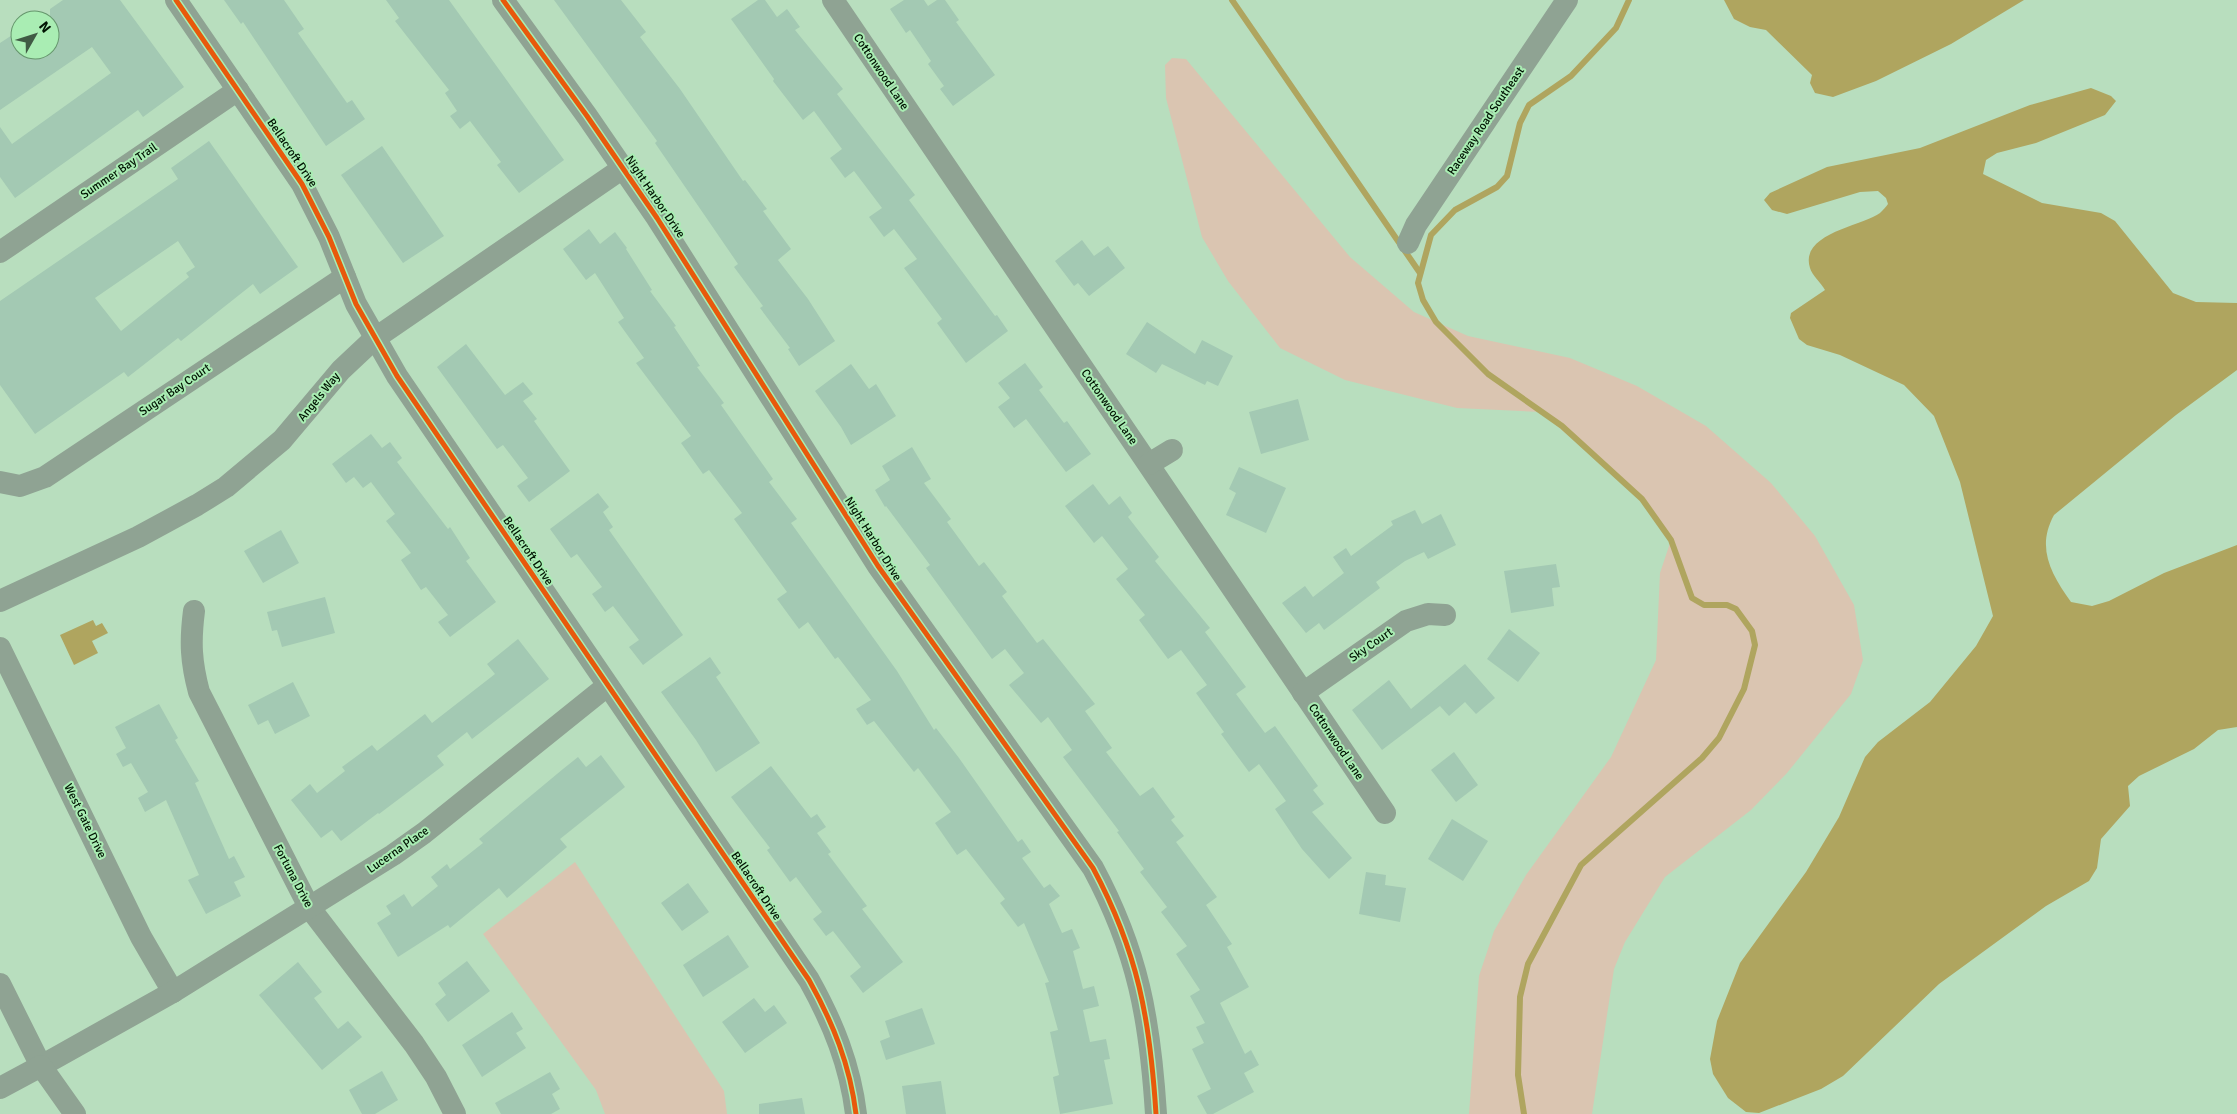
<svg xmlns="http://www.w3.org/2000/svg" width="2237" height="1114" viewBox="0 0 2237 1114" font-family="Signika,sans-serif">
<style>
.green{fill:#dac5b1}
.water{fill:#afa55f}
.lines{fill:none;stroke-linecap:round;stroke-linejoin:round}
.stream{stroke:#afa55f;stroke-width:6}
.building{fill:#a3c9b3;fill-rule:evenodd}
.minor{stroke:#8fa393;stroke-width:22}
.cycleway-casing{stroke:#a9edb3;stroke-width:8}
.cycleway{stroke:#e8590c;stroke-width:5}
.labels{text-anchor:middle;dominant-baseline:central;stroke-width:4;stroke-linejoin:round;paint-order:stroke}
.street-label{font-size:12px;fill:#001302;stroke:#a9edb3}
</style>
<rect width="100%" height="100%" fill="#b8debe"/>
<g class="green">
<path d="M 1172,58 L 1186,59 L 1350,257 L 1414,312 L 1468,336 L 1570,358 L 1637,386 L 1706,426 L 1771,483 L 1815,536 L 1854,605 L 1863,660 L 1851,694 L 1787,773 L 1751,810 L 1665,877 L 1625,942 L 1614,969 L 1592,1114 L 1469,1114 L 1479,976 L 1494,931 L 1526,875 L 1611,757 L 1656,660 L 1660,573 L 1671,540 L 1642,499 L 1541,412 L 1457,408 L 1345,380 L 1280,348 L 1228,281 L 1202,237 L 1166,98 L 1165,65 Z"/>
<path d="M 575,862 L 724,1091 L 727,1114 L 605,1114 L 596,1090 L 483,934 Z"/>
</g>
<g class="water">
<path d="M 1724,0 L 2024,0 L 1951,44 L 1876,81 L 1833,97 L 1815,93 L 1810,83 L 1812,75 L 1766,30 L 1750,27 L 1734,19 Z"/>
<path d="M 2091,88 L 2111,96 L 2116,101 L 2105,115 L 2036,143 L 1997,153 L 1986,160 L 1983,174 L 2042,203 L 2101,213 L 2115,221 L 2173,293 L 2196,302 L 2237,303 L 2237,370 L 2176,415 L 2054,515 C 2036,548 2051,574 2071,602 L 2092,606 L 2109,601 L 2164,573 L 2237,545 L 2237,727 L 2218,730 L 2194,749 L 2139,776 L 2128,786 L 2130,806 L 2101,839 L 2097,868 L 2089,881 L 2046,906 L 1939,984 L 1843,1076 L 1821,1089 L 1759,1113 L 1746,1112 L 1728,1098 L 1713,1074 L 1710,1059 L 1717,1021 L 1740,963 L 1806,872 L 1839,817 L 1865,757 L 1878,742 L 1930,702 L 1976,646 L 1993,616 L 1960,482 L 1934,416 L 1904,385 L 1840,355 L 1807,345 L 1799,339 L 1790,318 L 1791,313 L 1825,290 C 1821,283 1812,275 1810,268 C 1799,233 1863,226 1880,213 C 1883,210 1886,207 1888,204 L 1886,198 L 1878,191 L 1860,192 L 1787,214 L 1772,210 L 1764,200 L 1770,193 L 1827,167 L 1920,148 L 2030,105 Z"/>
<path d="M 93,620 L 96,626 L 102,623 L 108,633 L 92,641 L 98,653 L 74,665 L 60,635 Z"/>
</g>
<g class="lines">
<g class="stream">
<path d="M 1232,0 L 1420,273"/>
<path d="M 1524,1114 L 1518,1075 L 1520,997 L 1528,964 L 1581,865 L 1702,758 L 1719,738 L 1744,689 L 1755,645 L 1752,631 L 1736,609 L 1727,605 L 1704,605 L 1692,598 L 1671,540 L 1642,499 L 1562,426 L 1488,374 L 1436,322 L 1423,300 L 1418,283 L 1431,235 L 1455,210 L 1497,187 L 1507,176 L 1520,123 L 1529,105 L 1571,76 L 1616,28 L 1629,0"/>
</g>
</g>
<g class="building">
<path d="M 63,0 L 120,0 L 184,87 L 143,117 L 138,110 L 15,198 L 0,177 L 0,127 L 12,144 L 111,73 L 92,47 L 0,110 L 0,43 L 20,30 L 20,50 L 50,50 L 50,9 Z"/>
<path d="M 224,0 L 284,0 L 304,29 L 298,33 L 347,103 L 352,100 L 365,119 L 326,146 L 243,22 L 241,24 Z"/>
<path d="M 386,0 L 449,0 L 564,160 L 519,193 L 497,165 L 501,162 L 470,121 L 460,129 L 450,116 L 457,111 L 445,93 L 449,90 L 395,21 L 399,18 Z"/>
<path d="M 554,0 L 621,0 L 646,32 L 640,37 L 680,89 L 743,181 L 745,180 L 767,209 L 763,211 L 791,249 L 778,260 L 808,299 L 835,341 L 799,366 L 788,349 L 790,348 L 760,308 L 763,306 L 734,267 L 738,264 L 655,143 L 657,141 Z"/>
<path d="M 758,0 L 765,0 L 777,17 L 787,9 L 800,27 L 795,30 L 843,89 L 837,94 L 915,195 L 909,200 L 995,316 L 997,315 L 1008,331 L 966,363 L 937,323 L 942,319 L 904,268 L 917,259 L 894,229 L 884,237 L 869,217 L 882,208 L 854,171 L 845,178 L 830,158 L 842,149 L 814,111 L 803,120 L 773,81 L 774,79 L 731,19 Z"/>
<path d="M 904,0 L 924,0 L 928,6 L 937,0 L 945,0 L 959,20 L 956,22 L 995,75 L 953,106 L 940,89 L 944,86 L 928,64 L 931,61 L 910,30 L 906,33 L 890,9 Z"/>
<path d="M 209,141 L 298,267 L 260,294 L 253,284 L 181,341 L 178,338 L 128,377 L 124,372 L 35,434 L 0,385 L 0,301 L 178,179 L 171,168 ZM 178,241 L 195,267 L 186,273 L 189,277 L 121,331 L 95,298 Z"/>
<path d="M 382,146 L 444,236 L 403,263 L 341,175 Z"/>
<path d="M 589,229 L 600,244 L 615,232 L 627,248 L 626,249 L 652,290 L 650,291 L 676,326 L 674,327 L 700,366 L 697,367 L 724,403 L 721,405 L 773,479 L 769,482 L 797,519 L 791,523 L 897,671 L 934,730 L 936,728 L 959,758 L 1018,842 L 1022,839 L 1031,852 L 1022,858 L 1044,888 L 1050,884 L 1060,896 L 1049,904 L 1062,933 L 1072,929 L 1080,948 L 1073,951 L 1083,989 L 1094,986 L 1099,1006 L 1083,1010 L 1090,1042 L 1106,1039 L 1110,1059 L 1104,1060 L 1113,1104 L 1060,1114 L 1053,1077 L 1059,1075 L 1050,1032 L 1058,1030 L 1045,983 L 1049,982 L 1024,923 L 1018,927 L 1000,903 L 1005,899 L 966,849 L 957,855 L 935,823 L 951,812 L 918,768 L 914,772 L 874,721 L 867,725 L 856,709 L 871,700 L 838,657 L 835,659 L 808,622 L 799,629 L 777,599 L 787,592 L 734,519 L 742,513 L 709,470 L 703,474 L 681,443 L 691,436 L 636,363 L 644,358 L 618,322 L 624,318 L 595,273 L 586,280 L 563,249 Z"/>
<path d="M 1082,240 L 1094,256 L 1108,246 L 1125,268 L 1089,296 L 1078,283 L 1074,286 L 1055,261 Z"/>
<path d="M 1147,322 L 1195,354 L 1202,340 L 1233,356 L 1218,386 L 1207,381 L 1205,385 L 1162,364 L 1156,373 L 1126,354 Z"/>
<path d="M 466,344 L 505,395 L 523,382 L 533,394 L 523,401 L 537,419 L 534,421 L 570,471 L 529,502 L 517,486 L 528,478 L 503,445 L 497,449 L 437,367 Z"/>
<path d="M 1025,363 L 1043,387 L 1039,390 L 1064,423 L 1067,421 L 1091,454 L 1066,472 L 1026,419 L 1014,428 L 998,407 L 1010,398 L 998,383 Z"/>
<path d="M 851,364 L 869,389 L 876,384 L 896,416 L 851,445 L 841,427 L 815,391 Z"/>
<path d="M 1298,399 L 1309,440 L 1261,454 L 1249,412 Z"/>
<path d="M 371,434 L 382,448 L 390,442 L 402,458 L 397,462 L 448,529 L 450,527 L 470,558 L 466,561 L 496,602 L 450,637 L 438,622 L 448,615 L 426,587 L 421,590 L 401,560 L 411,553 L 386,521 L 395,514 L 371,482 L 363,488 L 354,477 L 346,483 L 332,464 Z"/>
<path d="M 912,447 L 931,479 L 924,483 L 951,519 L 947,522 L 979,566 L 984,562 L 1007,592 L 1002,596 L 1037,643 L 1043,639 L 1095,704 L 1085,711 L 1112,748 L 1106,752 L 1140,796 L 1153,787 L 1175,817 L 1171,820 L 1184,836 L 1176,842 L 1217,897 L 1206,905 L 1232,944 L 1227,947 L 1249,987 L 1220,1003 L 1245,1054 L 1251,1050 L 1259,1065 L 1244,1073 L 1254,1092 L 1213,1114 L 1207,1114 L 1197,1096 L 1211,1089 L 1192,1049 L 1204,1043 L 1196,1027 L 1205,1023 L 1190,996 L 1200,990 L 1176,954 L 1187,946 L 1161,912 L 1167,907 L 1140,872 L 1144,869 L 1117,832 L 1119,831 L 1063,757 L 1072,750 L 1048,717 L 1041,723 L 1009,685 L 1024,673 L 1005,649 L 992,659 L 926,568 L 930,565 L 886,506 L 885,507 L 875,490 L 890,480 L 882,466 Z"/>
<path d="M 1239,467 L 1286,488 L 1266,533 L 1226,515 L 1236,493 L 1229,489 Z"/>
<path d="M 1093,484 L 1109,505 L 1120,496 L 1132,513 L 1128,517 L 1159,557 L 1155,561 L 1210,628 L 1205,632 L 1246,687 L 1236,694 L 1265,733 L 1275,726 L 1318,786 L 1313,790 L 1324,804 L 1312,812 L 1352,858 L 1329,879 L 1302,849 L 1275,809 L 1286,801 L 1259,764 L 1249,772 L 1221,734 L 1224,732 L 1196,693 L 1207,685 L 1181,650 L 1168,659 L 1139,620 L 1145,615 L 1116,579 L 1128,569 L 1102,536 L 1094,543 L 1065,506 Z"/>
<path d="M 598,493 L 609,507 L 603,512 L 613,527 L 609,530 L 683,635 L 643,665 L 629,647 L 639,640 L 613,606 L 605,612 L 592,594 L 602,587 L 577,554 L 571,558 L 550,529 Z"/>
<path d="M 1415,510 L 1422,524 L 1441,514 L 1456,545 L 1428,559 L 1424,552 L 1405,561 L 1376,582 L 1380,588 L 1324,630 L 1319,623 L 1306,633 L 1282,603 L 1305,586 L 1313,597 L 1344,573 L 1333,557 L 1346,548 L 1351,556 L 1393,525 L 1391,521 Z"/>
<path d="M 281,530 L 299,563 L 263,583 L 244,551 Z"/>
<path d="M 1556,564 L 1560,587 L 1552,588 L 1554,606 L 1511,613 L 1504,571 Z"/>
<path d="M 325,597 L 335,633 L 282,647 L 277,630 L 272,631 L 267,612 Z"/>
<path d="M 1509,629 L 1540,653 L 1518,682 L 1487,659 Z"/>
<path d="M 518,639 L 549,679 L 472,739 L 467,732 L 437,756 L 444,765 L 379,814 L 378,813 L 341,841 L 332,830 L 321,838 L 291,800 L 310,784 L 317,793 L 345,771 L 342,767 L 372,745 L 377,751 L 425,714 L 432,723 L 495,674 L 487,664 Z"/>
<path d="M 710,657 L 721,673 L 716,677 L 760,743 L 716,772 L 696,740 L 661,692 Z"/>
<path d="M 1465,664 L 1495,698 L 1476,714 L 1465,702 L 1449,716 L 1440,706 L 1382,750 L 1352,710 L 1389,680 L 1411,709 Z"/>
<path d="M 293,682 L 310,716 L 275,734 L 268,720 L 258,725 L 248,705 Z"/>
<path d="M 159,704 L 178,738 L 175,740 L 199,781 L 195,783 L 229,859 L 234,856 L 245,877 L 234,882 L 241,896 L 206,914 L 188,880 L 199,875 L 166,800 L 145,812 L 138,798 L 148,792 L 131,763 L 123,767 L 116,754 L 126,748 L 115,727 Z"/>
<path d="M 1454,752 L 1478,785 L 1456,802 L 1431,770 Z"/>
<path d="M 601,755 L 625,787 L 560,839 L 567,847 L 507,898 L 499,888 L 450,928 L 448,925 L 398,957 L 377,923 L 391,914 L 386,906 L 404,894 L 412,907 L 438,886 L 431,877 L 447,864 L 450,869 L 483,843 L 479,839 L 563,769 L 578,757 L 586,767 Z"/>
<path d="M 771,766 L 811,818 L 817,814 L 826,827 L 817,833 L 831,852 L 828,854 L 867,906 L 862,909 L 903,962 L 863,993 L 850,976 L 861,967 L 833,931 L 826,936 L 813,919 L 822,912 L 796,877 L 790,882 L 767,850 L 770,848 L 731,797 Z"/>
<path d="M 1452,819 L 1488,841 L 1463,881 L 1428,859 Z"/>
<path d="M 1366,872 L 1386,875 L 1385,885 L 1406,888 L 1400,922 L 1359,914 Z"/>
<path d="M 688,883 L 709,912 L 682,931 L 661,903 Z"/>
<path d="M 728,935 L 749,967 L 703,997 L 683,965 Z"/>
<path d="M 467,961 L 490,991 L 448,1022 L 435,1004 L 446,995 L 438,983 Z"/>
<path d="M 298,962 L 322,992 L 314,998 L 338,1029 L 348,1021 L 362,1037 L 322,1070 L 259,995 Z"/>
<path d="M 754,998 L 765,1012 L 774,1005 L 787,1023 L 745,1053 L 722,1022 Z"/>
<path d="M 922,1008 L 935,1044 L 886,1060 L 880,1041 L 890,1037 L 885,1021 Z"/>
<path d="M 512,1012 L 523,1029 L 516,1033 L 526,1048 L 482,1077 L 462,1045 Z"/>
<path d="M 382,1071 L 398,1100 L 375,1114 L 362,1114 L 349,1090 Z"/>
<path d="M 550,1072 L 560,1089 L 552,1094 L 560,1109 L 551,1114 L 501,1114 L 495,1103 Z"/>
<path d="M 941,1081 L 946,1114 L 906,1114 L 902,1086 Z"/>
<path d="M 802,1098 L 805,1114 L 759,1114 L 759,1104 Z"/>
</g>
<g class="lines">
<g class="minor">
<path d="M 176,0 L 302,184 L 329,237 L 356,304 L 397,376 L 809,980 C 833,1023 850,1065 856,1114"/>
<path d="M 503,0 L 587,116 L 657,218 L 878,566 L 1093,868 C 1138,952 1150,1019 1156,1114"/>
<path d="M 833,0 L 1385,813"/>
<path d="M 1408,243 L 1416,225 L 1567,0"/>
<path d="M 0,252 L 238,90"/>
<path d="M 1149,464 L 1172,450"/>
<path d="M 0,482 L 20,486 L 45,477 L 345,277"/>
<path d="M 0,601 L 138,537 L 197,505 L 226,487 L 282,440 L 341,370 L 374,339 L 623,168"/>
<path d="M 194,611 C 190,642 191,662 199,692 L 309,907 L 414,1044 L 436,1077 L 455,1114"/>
<path d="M 0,648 L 141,937 L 173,992"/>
<path d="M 1303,693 L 1406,621 L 1428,614 L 1445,615"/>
<path d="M 0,984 L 41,1066 L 173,992 L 393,855 L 424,833 L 607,686"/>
<path d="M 0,1088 L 41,1066 L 75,1114"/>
</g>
<defs>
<g id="cycleway">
<path d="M 176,0 L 302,184 L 329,237 L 356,304 L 397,376 L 809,980 C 833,1023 850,1065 856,1114"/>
<path d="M 503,0 L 587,116 L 657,218 L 878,566 L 1093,868 C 1138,952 1150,1019 1156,1114"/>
</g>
</defs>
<use href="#cycleway" class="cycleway-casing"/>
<use href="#cycleway" class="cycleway"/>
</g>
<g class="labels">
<g class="street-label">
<text transform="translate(881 72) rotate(56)">Cottonwood Lane</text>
<text transform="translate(1486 121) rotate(-56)">Raceway Road Southeast</text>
<text transform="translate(292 153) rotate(56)">Bellacroft Drive</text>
<text transform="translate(119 171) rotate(-34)">Summer Bay Trail</text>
<text transform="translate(655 197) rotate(56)">Night Harbor Drive</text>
<text transform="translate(175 390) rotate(-34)">Sugar Bay Court</text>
<text transform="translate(319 397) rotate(-51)">Angels Way</text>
<text transform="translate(1109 407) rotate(55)">Cottonwood Lane</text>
<text transform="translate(873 539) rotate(58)">Night Harbor Drive</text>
<text transform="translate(528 551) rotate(56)">Bellacroft Drive</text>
<text transform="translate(1371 645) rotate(-35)">Sky Court</text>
<text transform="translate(1336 742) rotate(56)">Cottonwood Lane</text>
<text transform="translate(85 821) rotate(64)">West Gate Drive</text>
<text transform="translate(398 850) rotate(-35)">Lucerna Place</text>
<text transform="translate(293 876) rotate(62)">Fortuna Drive</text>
<text transform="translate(756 886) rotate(56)">Bellacroft Drive</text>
</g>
</g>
<g transform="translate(35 35) rotate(51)"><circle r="24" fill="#a9edb3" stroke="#65966c"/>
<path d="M0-4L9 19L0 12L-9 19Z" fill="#405a44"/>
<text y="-8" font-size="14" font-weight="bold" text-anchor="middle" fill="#001302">N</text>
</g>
</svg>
